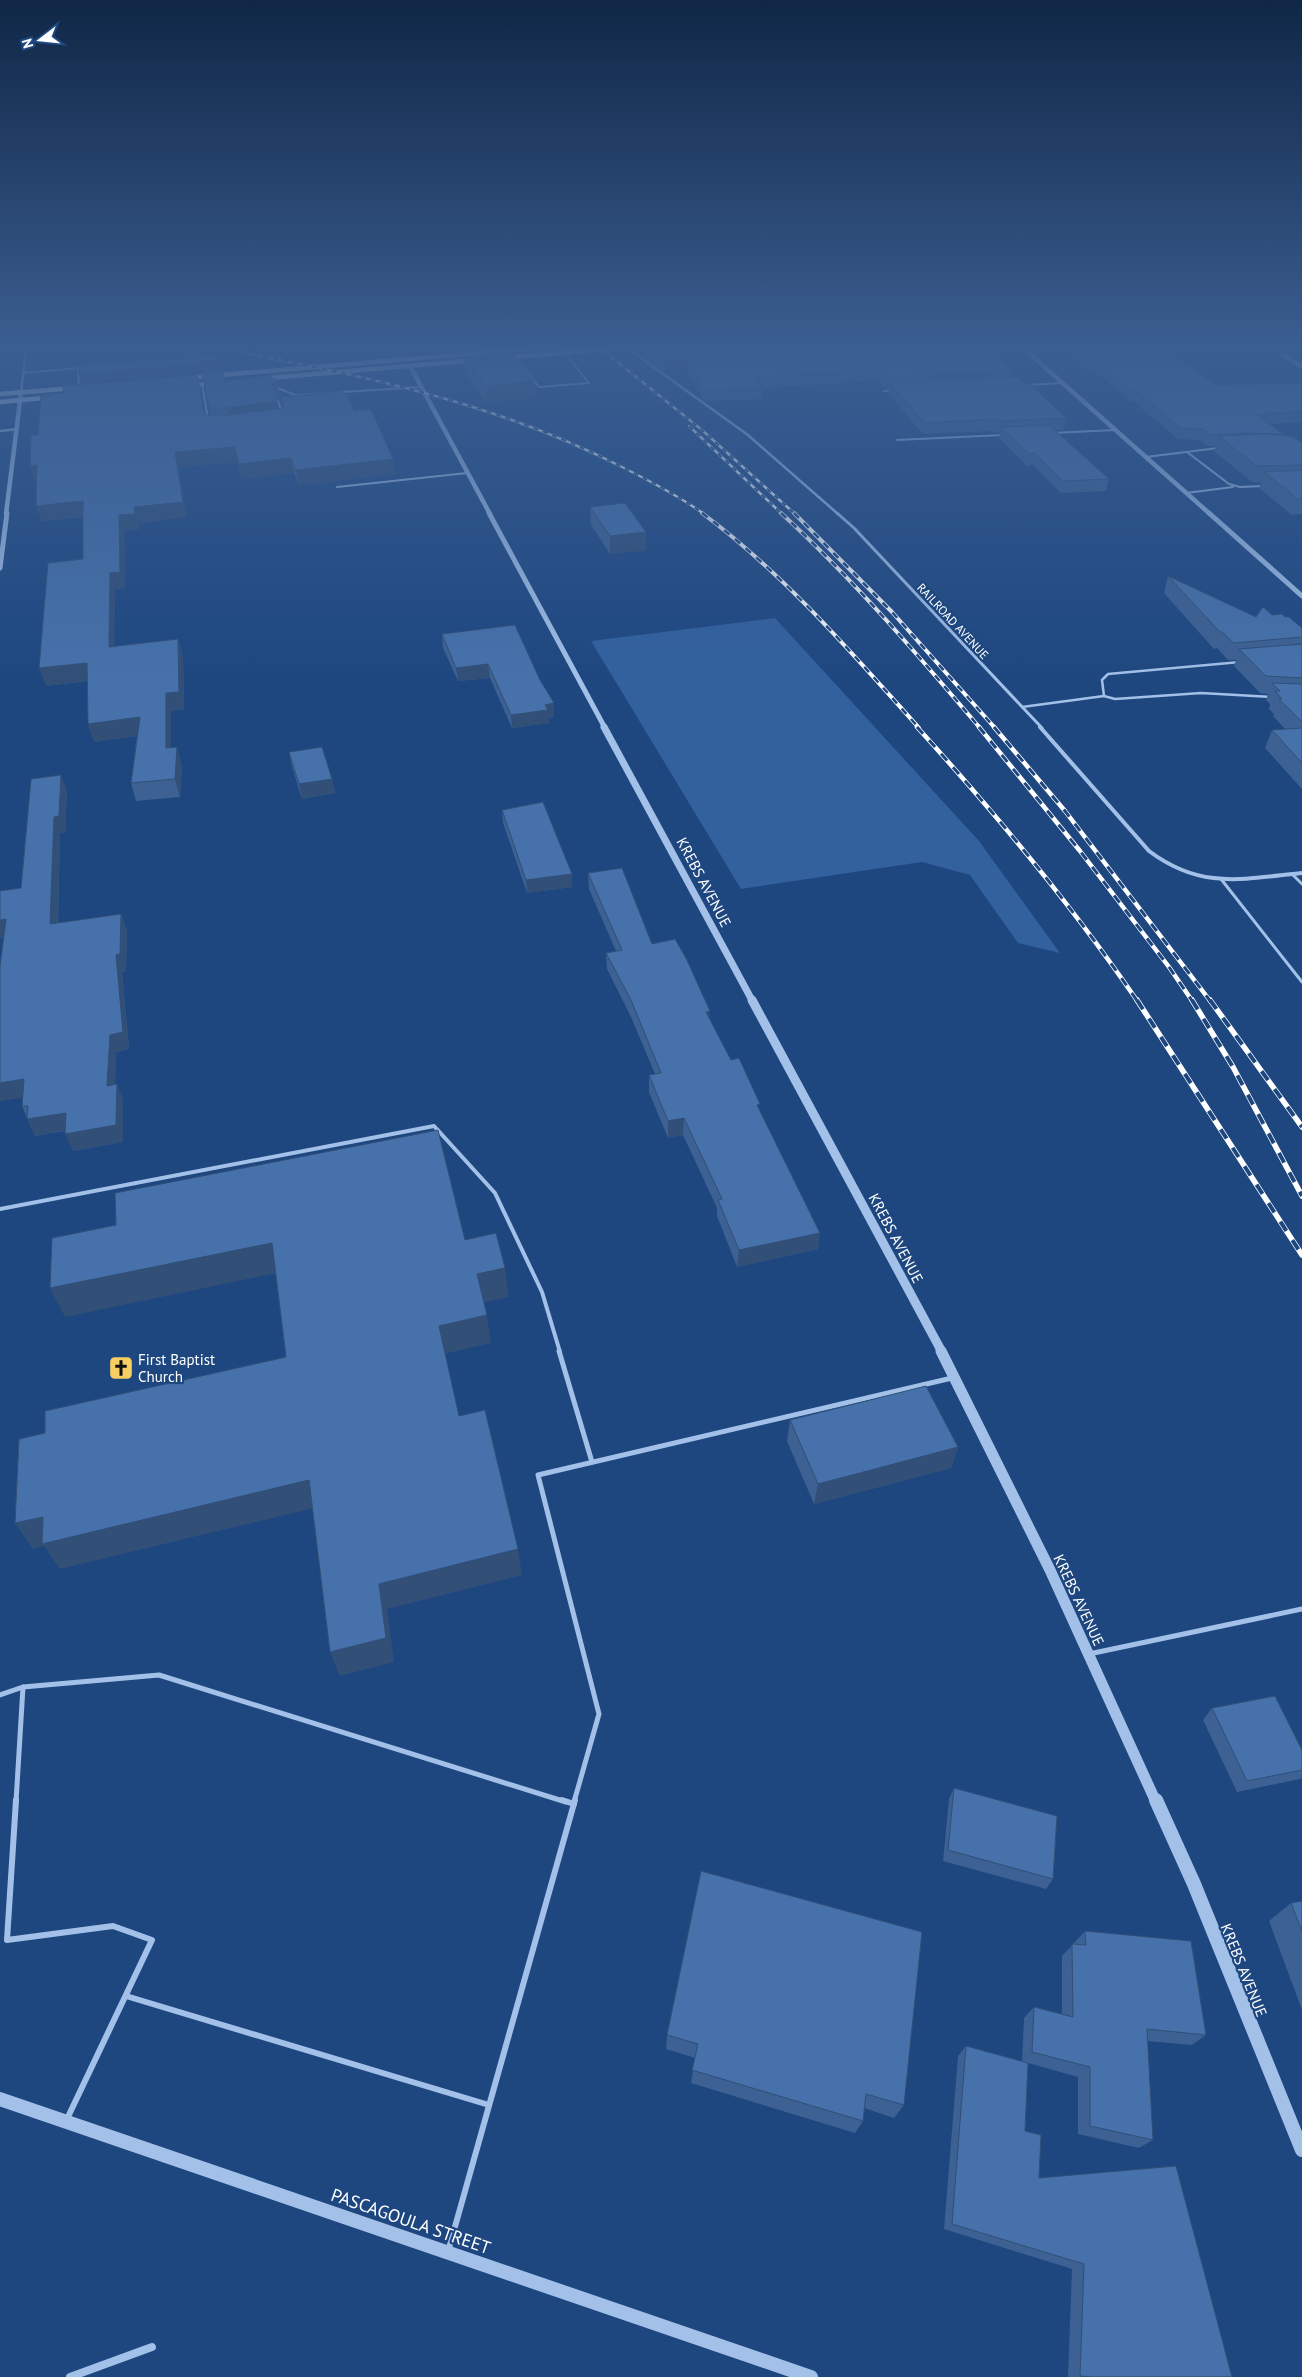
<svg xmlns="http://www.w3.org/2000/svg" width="1302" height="2377" viewBox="0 0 1302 2377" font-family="'PT Sans',sans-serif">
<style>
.green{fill:#32619e}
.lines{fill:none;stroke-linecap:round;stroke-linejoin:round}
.service-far5{stroke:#a3c1e8;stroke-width:2}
.service-far4{stroke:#a3c1e8;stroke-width:2.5}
.service-far3{stroke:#a3c1e8;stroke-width:3}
.service-far2{stroke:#a3c1e8;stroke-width:4}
.service-far1{stroke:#a3c1e8;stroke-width:5}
.service{stroke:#a3c1e8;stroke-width:6}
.minor-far3{stroke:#a3c1e8;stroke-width:2.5}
.minor-far2{stroke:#a3c1e8;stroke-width:3}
.minor-far1{stroke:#a3c1e8;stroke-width:4}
.minor{stroke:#a3c1e8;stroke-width:8}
.tertiary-far5{stroke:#a3c1e8;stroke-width:4.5}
.tertiary-far4{stroke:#a3c1e8;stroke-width:5}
.tertiary-far3{stroke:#a3c1e8;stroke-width:7}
.tertiary-far2{stroke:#a3c1e8;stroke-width:9}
.tertiary-far1{stroke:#a3c1e8;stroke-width:11}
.tertiary{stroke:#a3c1e8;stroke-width:14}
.secondary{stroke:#cddff7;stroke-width:4.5}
.rail-far3-casing{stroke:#fff;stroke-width:2.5}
.rail-far2-casing{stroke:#fff;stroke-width:4}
.rail-far1-casing{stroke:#fff;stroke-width:4.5}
.rail-casing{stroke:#fff;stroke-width:5.5}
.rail-far3{stroke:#1e4780;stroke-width:2;stroke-dasharray:5;stroke-linecap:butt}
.rail-far2{stroke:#1e4780;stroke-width:2.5;stroke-dasharray:7;stroke-linecap:butt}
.rail-far1{stroke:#1e4780;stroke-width:3;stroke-dasharray:9;stroke-linecap:butt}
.rail{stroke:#1e4780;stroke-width:4;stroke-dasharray:11;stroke-linecap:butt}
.wall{fill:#3c6192}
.shaded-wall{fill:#314f77}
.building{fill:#4671aa;stroke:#314f77}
.labels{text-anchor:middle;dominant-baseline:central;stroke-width:4.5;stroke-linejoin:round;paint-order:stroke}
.far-street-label{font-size:12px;fill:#fff;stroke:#1e4780}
.street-label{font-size:15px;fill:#fff;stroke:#1e4780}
.poi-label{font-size:15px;fill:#fff;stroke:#1e4780;text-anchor:start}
.near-street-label{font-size:18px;fill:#fff;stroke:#1e4780}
</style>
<rect width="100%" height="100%" fill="#1e4780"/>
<path class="green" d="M 775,618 L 979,841 L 1060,953 L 1018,943 L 970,875 L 922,862 L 741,889 L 591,641 Z"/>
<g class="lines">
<g class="service-far5">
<path d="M 388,347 L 396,360"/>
<path d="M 515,357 L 539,387 L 589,383 L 565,353"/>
<path d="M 24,373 L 78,368 L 79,387"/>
<path d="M 202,384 L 208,419"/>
<path d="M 1027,385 L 1063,383"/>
<path d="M 275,387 L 295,395 L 421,387"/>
<path d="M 884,391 L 893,390"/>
<path d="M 278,401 L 282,412"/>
<path d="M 1052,433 L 1115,430"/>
<path d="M 897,440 L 1003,435"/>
<path d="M 1187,452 L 1229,484 L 1240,487 L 1263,486"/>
<path d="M 1146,457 L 1218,448"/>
<path d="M 337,487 L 467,473"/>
<path d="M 1186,493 L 1233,487"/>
</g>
<g class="service-far4">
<path d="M 1240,662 L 1108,674 L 1102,680 L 1104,696 L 1115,699 L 1201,693 L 1272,697"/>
<path d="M 1022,707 L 1104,696"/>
</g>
<g class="service-far3">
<path d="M 1292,874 L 1302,884"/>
<path d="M 1221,879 L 1302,982"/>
</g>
<path class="service-far2" d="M 0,1209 L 434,1126 L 495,1193 L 542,1292 L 560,1352"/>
<g class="service-far1">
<path d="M 559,1351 L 592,1462"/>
<path d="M 1089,1654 L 1302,1609"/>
<path d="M 23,1687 L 159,1675 L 566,1802"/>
<path d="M 0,1695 L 23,1687 L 16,1802"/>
<path d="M 574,1802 L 599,1714 L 538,1475 L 952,1378"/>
</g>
<g class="service">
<path d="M 16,1800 L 7,1940 L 113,1926 L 152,1940 L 67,2119"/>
<path d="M 562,1800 L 574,1804"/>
<path d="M 126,1996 L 489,2105"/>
<path d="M 449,2248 L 575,1800"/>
</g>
<g class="minor-far3">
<path d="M 627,348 L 748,435 L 838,514"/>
<path d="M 21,393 L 26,347"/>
<path d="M 0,431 L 18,429"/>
</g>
<path class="minor-far2" d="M 837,513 L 854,528 L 1042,728"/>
<path class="minor-far1" d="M 1040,727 L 1149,851 C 1201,890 1242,879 1302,873"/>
<path class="minor" d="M 70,2377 L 152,2347"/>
<g class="tertiary-far5">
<path d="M 1022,347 L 1210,514"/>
<path d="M 1272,347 L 1302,367"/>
<path d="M 410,366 L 490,514"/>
<path d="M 6,514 L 21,393"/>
</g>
<g class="tertiary-far4">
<path d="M 489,513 L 605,728"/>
<path d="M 1209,513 L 1302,596"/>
<path d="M 0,568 L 7,513"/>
</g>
<path class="tertiary-far3" d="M 604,727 L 753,1002"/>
<path class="tertiary-far2" d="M 752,1000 L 942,1352"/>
<path class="tertiary-far1" d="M 941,1351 L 1050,1570 L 1156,1802"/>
<g class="tertiary">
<path d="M 1156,1800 L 1194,1884 L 1302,2150"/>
<path d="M 0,2099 L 811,2377"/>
</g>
<g class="secondary">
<path d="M 502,358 L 634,347"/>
<path d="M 186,378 L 551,347"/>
<path d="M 258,379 L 477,360"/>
<path d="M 185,386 L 218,383"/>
<path d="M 0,394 L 76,388"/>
<path d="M 0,402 L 54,397"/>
</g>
<defs>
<g id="rail-far3">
<path d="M 214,347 C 357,375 491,400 622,467 C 650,481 679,496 704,514"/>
<path d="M 599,347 L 702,430 L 795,514"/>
<path d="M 689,426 L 782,514"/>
</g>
<g id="rail-far2">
<path d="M 702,513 C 784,574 851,652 919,728"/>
<path d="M 781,513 C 853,579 917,654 980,728"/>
<path d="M 794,513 L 892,612 L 995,728"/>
</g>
<g id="rail-far1">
<path d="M 917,727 C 996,814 1071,904 1138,1002"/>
<path d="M 979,727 L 1080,851 L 1169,967 L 1193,1002"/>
<path d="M 994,727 L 1065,811 L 1211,1002"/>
</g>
<g id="rail">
<path d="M 1137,1000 L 1302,1255"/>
<path d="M 1192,1000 L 1233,1067 L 1302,1196"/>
<path d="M 1210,1000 L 1302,1127"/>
</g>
</defs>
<use href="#rail-far3" class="rail-far3-casing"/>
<use href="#rail-far2" class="rail-far2-casing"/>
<use href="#rail-far1" class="rail-far1-casing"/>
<use href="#rail" class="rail-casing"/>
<use href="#rail-far3" class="rail-far3"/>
<use href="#rail-far2" class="rail-far2"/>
<use href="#rail-far1" class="rail-far1"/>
<use href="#rail" class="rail"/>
</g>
<g class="wall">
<path d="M 636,347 L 986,347 L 1011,371 L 1010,377 L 1066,418 L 1063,430 L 1055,430 L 1109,479 L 1106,491 L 1061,493 L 1033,465 L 1027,466 L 999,438 L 1000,432 L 994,433 L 992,431 L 923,434 L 889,394 L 890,388 L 884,388 L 880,383 L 873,381 L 762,388 L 761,399 L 706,401 L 702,398 L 687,368 L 664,371 L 636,351 Z"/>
<path d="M 1056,347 L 1163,347 L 1215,385 L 1302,383 L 1302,422 L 1270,424 L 1283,434 L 1283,436 L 1302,443 L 1302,514 L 1292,515 L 1259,488 L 1261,482 L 1252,482 L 1214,451 L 1216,446 L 1208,446 L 1200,440 L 1178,439 L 1134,402 L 1131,402 L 1095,371 L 1088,371 L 1065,355 Z"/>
<path d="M 464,357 L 534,381 L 535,398 L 486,403 L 465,372 Z"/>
<path d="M 222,371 L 224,381 L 272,379 L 277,383 L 280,399 L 277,399 L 279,409 L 282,408 L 283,407 L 280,393 L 282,397 L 354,411 L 395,474 L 299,485 L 294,473 L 242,479 L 238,462 L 179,467 L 187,517 L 138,523 L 139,529 L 124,531 L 125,588 L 115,589 L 114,646 L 178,639 L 183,657 L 184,709 L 171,711 L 171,747 L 182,765 L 180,797 L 136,801 L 131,783 L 137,736 L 94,742 L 88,724 L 88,681 L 46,686 L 83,559 L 83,517 L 41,521 L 36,481 L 35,481 L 30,466 L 38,435 L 64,393 L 197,375 L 205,414 L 207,415 L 210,415 L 202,372 L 82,383 L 223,371 Z"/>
<path d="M 590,507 L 646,550 L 610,554 L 591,525 Z"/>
<path d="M 1168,576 L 1256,617 L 1272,615 L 1285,617 L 1302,628 L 1302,789 L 1265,748 L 1272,730 L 1285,729 L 1273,716 L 1274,714 L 1269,709 L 1270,704 L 1266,700 L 1268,694 L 1260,693 L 1234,666 L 1236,660 L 1228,660 L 1217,648 L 1214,649 L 1164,593 Z"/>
<path d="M 442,634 L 540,680 L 554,703 L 554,717 L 548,718 L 549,723 L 512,728 L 490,678 L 458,681 L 443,648 Z"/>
<path d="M 289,752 L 332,779 L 335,793 L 302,799 L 292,767 Z"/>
<path d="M 67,791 L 65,833 L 60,833 L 58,923 L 121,914 L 127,931 L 126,971 L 122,972 L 129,1049 L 116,1052 L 115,1085 L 117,1084 L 123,1101 L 123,1142 L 73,1151 L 65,1131 L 35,1136 L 22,1106 L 22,1097 L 0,1101 L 4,937 L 0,938 L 0,891 L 21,888 Z"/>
<path d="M 502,810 L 572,887 L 527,893 L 503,823 Z"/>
<path d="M 588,873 L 652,944 L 709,1019 L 731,1060 L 760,1110 L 818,1249 L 737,1267 L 717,1216 L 717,1208 L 683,1135 L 668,1138 L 649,1092 L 649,1075 L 655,1074 L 631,1017 L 607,969 L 606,953 L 616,951 L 589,889 Z"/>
<path d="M 790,1420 L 958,1447 L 951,1468 L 814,1504 L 787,1441 Z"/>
<path d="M 1212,1708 L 1302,1750 L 1302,1777 L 1300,1779 L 1237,1792 L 1203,1720 Z"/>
<path d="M 954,1788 L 1053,1879 L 1046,1889 L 943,1861 L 949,1799 Z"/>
<path d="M 1302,1901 L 1302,2010 L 1269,1921 L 1291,1903 Z"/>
<path d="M 1085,1931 L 1206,2035 L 1192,2045 L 1147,2041 L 1153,2140 L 1139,2148 L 1078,2134 L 1078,2077 L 1028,2063 L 1025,2131 L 1039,2178 L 1232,2377 L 1068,2377 L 1072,2269 L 944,2229 L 958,2056 L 966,2046 L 1022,2061 L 1024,2018 L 1034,2007 L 1062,2014 L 1062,1956 Z"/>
<path d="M 667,2035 L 904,2105 L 894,2118 L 864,2108 L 863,2121 L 855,2133 L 691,2083 L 695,2058 L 666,2049 Z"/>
</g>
<g class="shaded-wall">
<path d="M 220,355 L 223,371 L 82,383 L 79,374 Z"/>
<path d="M 687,357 L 687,368 L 664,371 L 665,360 Z"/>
<path d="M 534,381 L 535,398 L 486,403 L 485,386 Z"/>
<path d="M 274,382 L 277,399 L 272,385 Z"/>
<path d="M 277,401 L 280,418 L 231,424 L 227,408 Z"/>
<path d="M 235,447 L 238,462 L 179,467 L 187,517 L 138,523 L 139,529 L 124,531 L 125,588 L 115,589 L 114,664 L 109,647 L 110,573 L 119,515 L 134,507 L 175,452 Z"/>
<path d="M 291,458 L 294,473 L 242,479 L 239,464 Z"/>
<path d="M 393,459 L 395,474 L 299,485 L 296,470 Z"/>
<path d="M 37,465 L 42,480 L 35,481 L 30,466 Z"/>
<path d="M 83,501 L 88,516 L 41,521 L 36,506 Z"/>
<path d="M 646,532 L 646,550 L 610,554 L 610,536 Z"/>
<path d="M 178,639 L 183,657 L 184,709 L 171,711 L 171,766 L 166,748 L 166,693 Z"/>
<path d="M 87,663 L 93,680 L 46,686 L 39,668 Z"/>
<path d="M 488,664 L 490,678 L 458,681 L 456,668 Z"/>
<path d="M 554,703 L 554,717 L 548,718 L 549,723 L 512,728 L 511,715 L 545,705 Z"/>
<path d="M 140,717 L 145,735 L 94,742 L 88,724 Z"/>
<path d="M 177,747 L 182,765 L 180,797 L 175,779 Z"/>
<path d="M 61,775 L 67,791 L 65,833 L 60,833 L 57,941 L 50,924 L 54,817 Z"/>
<path d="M 332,779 L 335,793 L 302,799 L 299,784 Z"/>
<path d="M 572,874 L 572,887 L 527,893 L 526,880 Z"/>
<path d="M 121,914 L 127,931 L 126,971 L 122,972 L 129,1049 L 116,1052 L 114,1103 L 107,1086 L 110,1035 L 116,955 Z"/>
<path d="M 6,919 L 13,936 L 0,938 L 0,920 Z"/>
<path d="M 710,1011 L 709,1027 L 706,1012 Z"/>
<path d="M 24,1079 L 32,1096 L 0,1101 L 0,1083 Z"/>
<path d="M 117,1084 L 123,1101 L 123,1142 L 73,1151 L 65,1134 Z"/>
<path d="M 66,1113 L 73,1129 L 35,1136 L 27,1119 Z"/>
<path d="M 684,1118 L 683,1135 L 668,1138 L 668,1121 Z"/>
<path d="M 820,1233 L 818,1249 L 737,1267 L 739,1250 Z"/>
<path d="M 272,1243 L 281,1272 L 65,1317 L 50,1288 Z"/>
<path d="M 505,1268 L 509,1297 L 482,1303 L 477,1274 Z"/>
<path d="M 487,1315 L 491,1343 L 444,1354 L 439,1326 Z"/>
<path d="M 958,1447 L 951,1468 L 814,1504 L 818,1484 Z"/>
<path d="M 309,1480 L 318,1507 L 60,1569 L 44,1546 L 33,1549 L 15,1523 L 43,1517 Z"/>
<path d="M 518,1549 L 522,1575 L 387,1609 L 394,1662 L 340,1676 L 330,1652 L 379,1584 Z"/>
</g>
<g class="building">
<path d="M 646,347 L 986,347 L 1011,371 L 886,377 L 881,372 L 874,370 L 755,377 L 762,387 L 707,390 L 703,387 L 687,357 L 665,360 Z"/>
<path d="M 1070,347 L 1163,347 L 1215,385 L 1302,383 L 1302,411 L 1257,415 L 1283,434 L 1247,433 L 1211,435 L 1203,429 L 1181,428 L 1136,391 L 1133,391 L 1097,361 L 1090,361 Z"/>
<path d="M 510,352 L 534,381 L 485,386 L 464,357 Z"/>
<path d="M 220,355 L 221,361 L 79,374 L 79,365 Z"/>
<path d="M 222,371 L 224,381 L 270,376 L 272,379 L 275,378 L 277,383 L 274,382 L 272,385 L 277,401 L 227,408 L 209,408 L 202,372 Z"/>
<path d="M 197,375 L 204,413 L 207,415 L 228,415 L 282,408 L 284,405 L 280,393 L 282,397 L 342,391 L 344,395 L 347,394 L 354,411 L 371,409 L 393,459 L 296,470 L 291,458 L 239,464 L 235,447 L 175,452 L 183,502 L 134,507 L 135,514 L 119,515 L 120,572 L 110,573 L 109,647 L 178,639 L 179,692 L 166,693 L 166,748 L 177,747 L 175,779 L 131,783 L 140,717 L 88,724 L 87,663 L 39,668 L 48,563 L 83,559 L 83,501 L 36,506 L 37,465 L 30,466 L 31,435 L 38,435 L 41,395 L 64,393 L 63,386 Z"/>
<path d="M 1017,377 L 1024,383 L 1029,383 L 1066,418 L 996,421 L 994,419 L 925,423 L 890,383 Z"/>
<path d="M 1049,425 L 1109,479 L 1063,481 L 1035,453 L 1029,454 L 1001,427 Z"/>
<path d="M 1268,434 L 1294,437 L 1302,443 L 1302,465 L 1257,466 L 1218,436 Z"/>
<path d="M 1302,470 L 1302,498 L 1298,499 L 1264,472 Z"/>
<path d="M 625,503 L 646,532 L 610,536 L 590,507 Z"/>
<path d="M 1168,576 L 1256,617 L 1263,607 L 1272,615 L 1282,614 L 1285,617 L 1289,617 L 1302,628 L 1302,637 L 1234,643 L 1222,632 L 1220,632 Z"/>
<path d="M 515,625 L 540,680 L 554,703 L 545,705 L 548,710 L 511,715 L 488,664 L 456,668 L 442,634 Z"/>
<path d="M 1302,644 L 1302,678 L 1266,676 L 1239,649 Z"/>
<path d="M 1272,683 L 1302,684 L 1302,722 L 1279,699 L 1282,699 L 1275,691 L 1280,691 Z"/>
<path d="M 1302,728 L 1302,763 L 1272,730 Z"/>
<path d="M 322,747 L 332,779 L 299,784 L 289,752 Z"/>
<path d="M 61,775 L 59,816 L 54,817 L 50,924 L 121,914 L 120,954 L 116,955 L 123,1032 L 110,1035 L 107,1086 L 117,1084 L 116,1125 L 65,1134 L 66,1113 L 27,1119 L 28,1106 L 22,1106 L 24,1079 L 0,1083 L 0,966 L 6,919 L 0,920 L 0,891 L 21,888 L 31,779 Z"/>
<path d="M 543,802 L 572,874 L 526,880 L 502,810 Z"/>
<path d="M 622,868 L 652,944 L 675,939 L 686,958 L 710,1011 L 706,1012 L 731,1060 L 739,1058 L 760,1104 L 757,1105 L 820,1233 L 739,1250 L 718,1200 L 722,1199 L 684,1118 L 668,1121 L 649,1075 L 661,1073 L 631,1000 L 606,953 L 622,950 L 588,873 Z"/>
<path d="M 438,1130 L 465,1240 L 496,1233 L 505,1268 L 477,1274 L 487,1315 L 439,1326 L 459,1416 L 485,1410 L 518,1549 L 379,1584 L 386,1638 L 330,1652 L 309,1480 L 42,1544 L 43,1517 L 15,1523 L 19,1439 L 45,1433 L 45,1411 L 286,1357 L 272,1243 L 50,1288 L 52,1238 L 116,1225 L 115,1193 Z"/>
<path d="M 926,1386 L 958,1447 L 818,1484 L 790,1420 Z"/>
<path d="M 1275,1696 L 1302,1750 L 1302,1770 L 1247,1781 L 1212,1708 Z"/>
<path d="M 954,1788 L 1057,1816 L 1053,1879 L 948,1850 Z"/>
<path d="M 701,1871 L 922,1932 L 904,2105 L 866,2094 L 863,2121 L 692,2070 L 698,2044 L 667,2035 Z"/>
<path d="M 1302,1901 L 1302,1931 L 1291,1903 Z"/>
<path d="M 1085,1931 L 1191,1941 L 1206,2035 L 1147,2029 L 1153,2140 L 1090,2126 L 1090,2067 L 1032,2052 L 1034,2007 L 1073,2017 L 1072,1944 L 1086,1945 Z"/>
<path d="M 966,2046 L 1028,2063 L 1025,2131 L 1041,2135 L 1039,2178 L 1176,2166 L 1232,2377 L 1092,2377 L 1080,2376 L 1084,2264 L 952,2224 Z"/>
</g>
<linearGradient id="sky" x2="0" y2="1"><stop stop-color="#102746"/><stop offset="0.51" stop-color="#3b5e91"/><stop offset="1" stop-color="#3b5e91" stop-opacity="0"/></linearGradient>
<rect width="1302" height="680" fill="url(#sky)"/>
<defs>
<symbol id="church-square" viewBox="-11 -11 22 22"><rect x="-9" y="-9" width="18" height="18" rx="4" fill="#f7ce62" stroke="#1e4780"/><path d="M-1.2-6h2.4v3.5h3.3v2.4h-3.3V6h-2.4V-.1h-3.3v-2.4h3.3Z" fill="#111"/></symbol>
</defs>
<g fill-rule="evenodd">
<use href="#church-square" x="107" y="1354" width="28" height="28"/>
</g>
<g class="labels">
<g class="far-street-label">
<text transform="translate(953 621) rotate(47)">RAILROAD AVENUE</text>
</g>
<g class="street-label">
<text transform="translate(704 882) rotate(62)">KREBS AVENUE</text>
<text transform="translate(896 1238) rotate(62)">KREBS AVENUE</text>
<text transform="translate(1079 1600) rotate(65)">KREBS AVENUE</text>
<text transform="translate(1244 1970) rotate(68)">KREBS AVENUE</text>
</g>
<g class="poi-label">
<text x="138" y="1359">First Baptist<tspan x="138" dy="17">Church</tspan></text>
</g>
<g class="near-street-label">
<text transform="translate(411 2221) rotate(19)">PASCAGOULA STREET</text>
</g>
</g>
<g transform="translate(40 40) rotate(254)" stroke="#1e4780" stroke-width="4" paint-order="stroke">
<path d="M0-4L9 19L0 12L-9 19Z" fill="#ffffff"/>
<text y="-8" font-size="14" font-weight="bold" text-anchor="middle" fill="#ffffff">N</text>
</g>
</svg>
